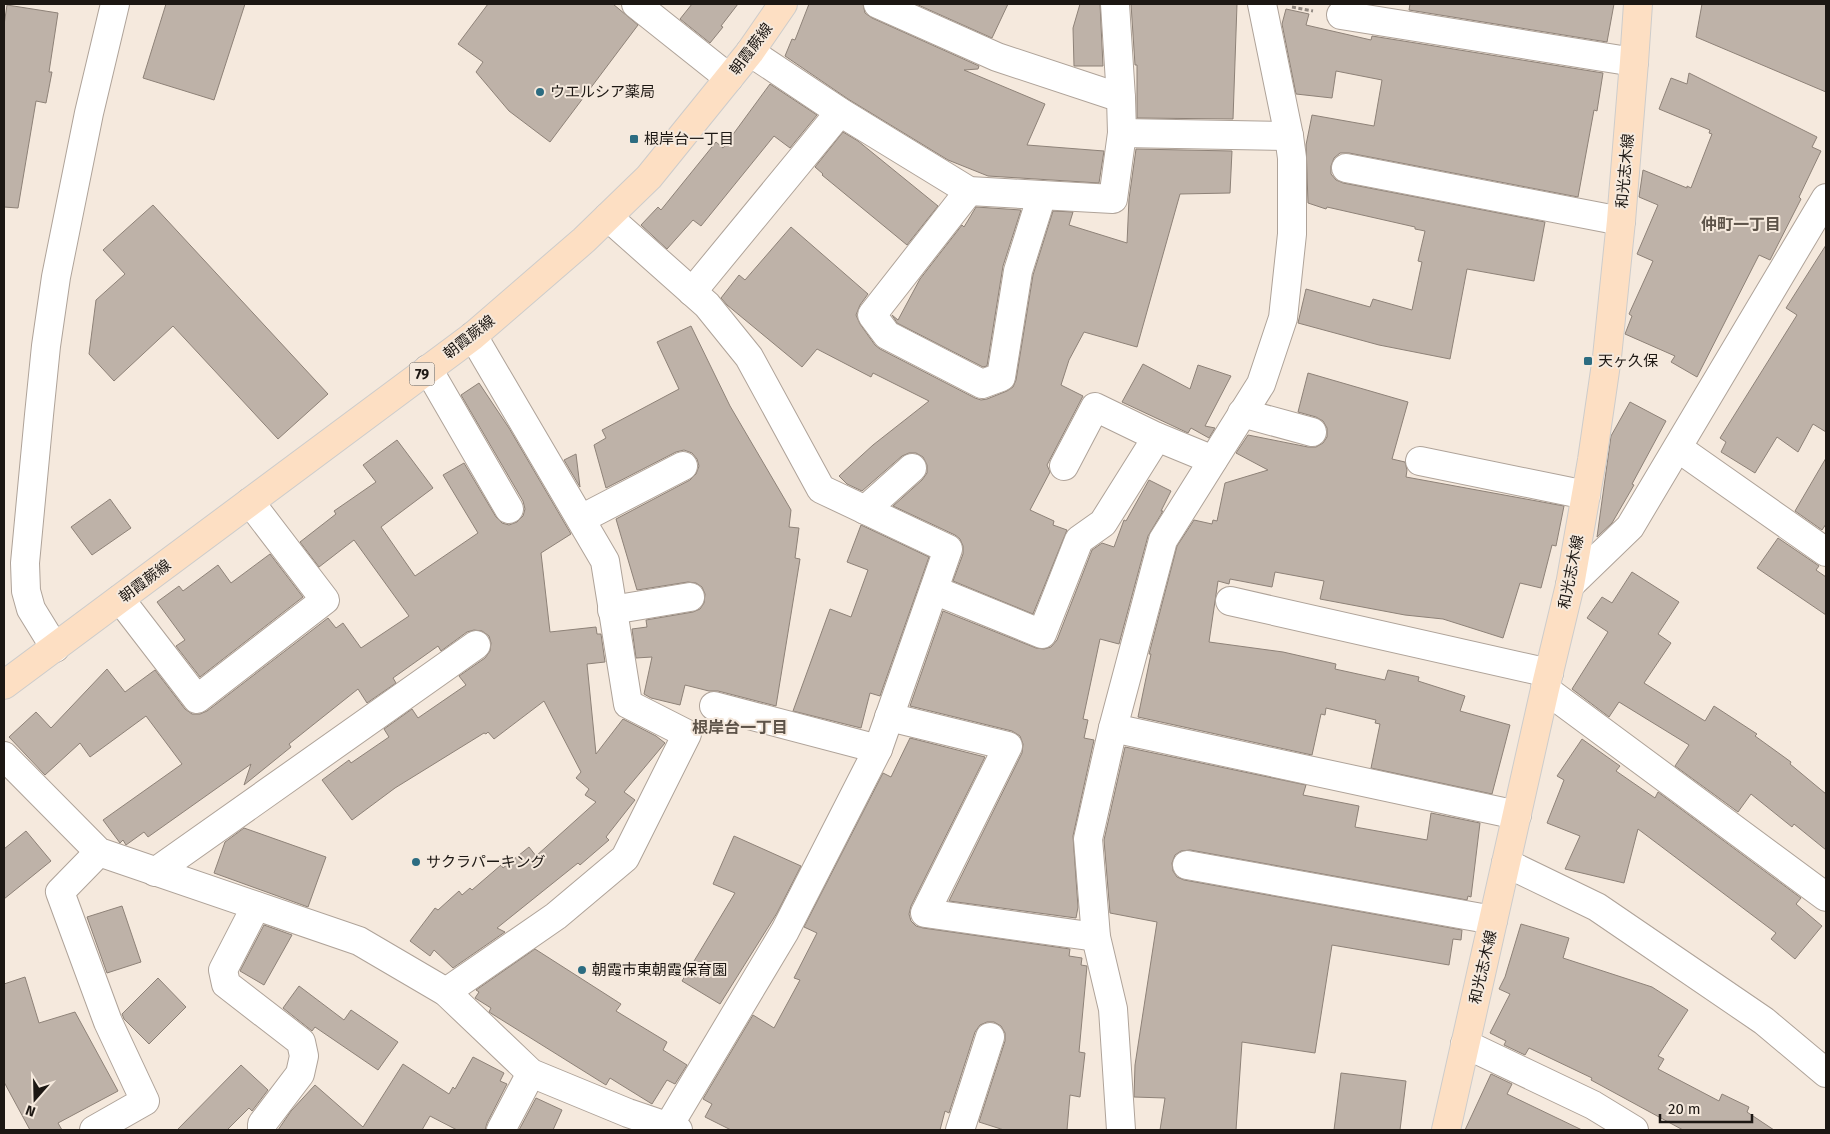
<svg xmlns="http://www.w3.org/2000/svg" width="1830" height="1134" viewBox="0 0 1830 1134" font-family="'Fira Sans','Noto Sans JP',sans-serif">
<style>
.building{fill:#beb2a8;stroke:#8e8278}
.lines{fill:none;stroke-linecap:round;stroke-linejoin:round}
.minor-casing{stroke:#afa399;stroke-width:30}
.major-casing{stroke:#cdcccb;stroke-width:30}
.path{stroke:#928981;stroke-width:3;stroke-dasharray:4 2.5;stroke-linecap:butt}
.minor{stroke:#fff;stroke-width:28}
.major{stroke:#fddfc3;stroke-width:28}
.poi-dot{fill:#2c6c81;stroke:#f5e9dd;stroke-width:2}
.labels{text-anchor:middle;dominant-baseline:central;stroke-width:4;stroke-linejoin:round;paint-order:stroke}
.shield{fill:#f5e9dd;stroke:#5d5650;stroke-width:1}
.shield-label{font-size:14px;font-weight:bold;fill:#1c1713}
.street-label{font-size:15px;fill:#1c1713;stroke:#f5e9dd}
.poi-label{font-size:15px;fill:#1c1713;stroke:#f5e9dd;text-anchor:start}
.neighbourhood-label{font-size:16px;font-weight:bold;fill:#5d5349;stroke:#f5e9dd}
</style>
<rect width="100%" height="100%" fill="#f5e9dd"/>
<g class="building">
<path d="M 166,4 L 245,4 L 214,100 L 143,78 Z"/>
<path d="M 488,4 L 613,4 L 638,25 L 550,142 L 509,111 L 476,72 L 483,62 L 458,44 Z"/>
<path d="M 692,4 L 738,4 L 721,26 L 723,27 L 710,43 L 680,19 Z"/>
<path d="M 809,4 L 863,4 L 865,13 L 872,18 L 979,66 L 978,69 L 964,70 L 1045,104 L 1027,145 L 1104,151 L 1099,183 L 988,176 L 948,160 L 848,99 L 785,56 L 792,39 L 795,40 Z"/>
<path d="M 916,4 L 1008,4 L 992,38 Z"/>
<path d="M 1080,4 L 1100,4 L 1103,66 L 1074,66 L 1073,28 Z"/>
<path d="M 1131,4 L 1237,4 L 1233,119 L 1137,118 L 1137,65 L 1135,65 Z"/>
<path d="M 1410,4 L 1614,4 L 1607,42 L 1409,10 Z"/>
<path d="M 1702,4 L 1826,4 L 1826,92 L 1696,37 Z"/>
<path d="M 7,5 L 58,13 L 49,72 L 52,72 L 46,103 L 36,101 L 18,208 L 4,207 L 4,25 Z"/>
<path d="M 1286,9 L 1309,14 L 1306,25 L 1371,40 L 1372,36 L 1603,73 L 1597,111 L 1594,110 L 1578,197 L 1349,153 L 1340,153 L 1334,158 L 1331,166 L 1331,174 L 1336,180 L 1343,183 L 1545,222 L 1534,281 L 1467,269 L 1450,359 L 1379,345 L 1298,323 L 1306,289 L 1370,307 L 1373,299 L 1412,310 L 1422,262 L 1418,261 L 1425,231 L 1415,229 L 1415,227 L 1327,207 L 1326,209 L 1308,203 L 1306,145 L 1312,115 L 1374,126 L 1382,80 L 1336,71 L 1332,98 L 1296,94 L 1282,24 Z"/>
<path d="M 1689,73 L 1817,137 L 1812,147 L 1821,151 L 1799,197 L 1801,199 L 1770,260 L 1759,255 L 1697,377 L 1671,362 L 1675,356 L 1625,334 L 1632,316 L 1629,314 L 1653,261 L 1637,254 L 1658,205 L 1639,197 L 1643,170 L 1687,188 L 1687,186 L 1691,188 L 1712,134 L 1709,133 L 1710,130 L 1659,109 L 1671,78 L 1687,84 Z"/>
<path d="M 770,84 L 817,115 L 790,148 L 774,136 L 701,226 L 693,220 L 667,249 L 641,225 L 658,207 L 661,210 L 716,142 L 723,148 Z"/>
<path d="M 843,132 L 858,141 L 938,206 L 907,245 L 822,175 L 823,174 L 815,167 Z"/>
<path d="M 1136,149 L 1232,151 L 1230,193 L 1180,194 L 1137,347 L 1084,332 L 1069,360 L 1061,385 L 1083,396 L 1047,465 L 1050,472 L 1030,510 L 1054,521 L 1053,525 L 1067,530 L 1033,614 L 953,581 L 963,554 L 963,546 L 960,539 L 955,535 L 893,506 L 922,480 L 927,473 L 927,465 L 923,457 L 916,453 L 909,453 L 902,456 L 862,491 L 847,484 L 839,476 L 873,445 L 929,401 L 873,373 L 871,377 L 817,349 L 802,367 L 727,305 L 721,298 L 739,275 L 745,280 L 791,227 L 868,294 L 860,305 L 856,315 L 860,324 L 875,345 L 880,349 L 975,398 L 981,400 L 987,399 L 1007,391 L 1013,387 L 1016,380 L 1033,275 L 1053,211 L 1073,212 L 1069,225 L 1127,243 L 1129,199 Z"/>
<path d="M 153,205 L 328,394 L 278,439 L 173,326 L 114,381 L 89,354 L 96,300 L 125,274 L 103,250 Z"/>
<path d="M 976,207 L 1021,210 L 1003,266 L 987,366 L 983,367 L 897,323 L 892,315 L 898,320 L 920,279 L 962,225 L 964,227 Z"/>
<path d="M 1826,245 L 1826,432 L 1813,424 L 1798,452 L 1777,437 L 1755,473 L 1721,452 L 1726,442 L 1720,438 L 1797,315 L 1786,308 Z"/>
<path d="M 691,326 L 730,406 L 791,510 L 789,527 L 799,528 L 795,558 L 800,559 L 776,706 L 718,691 L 709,691 L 685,685 L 680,705 L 651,698 L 644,694 L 652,657 L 636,658 L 632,629 L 647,627 L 646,620 L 693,612 L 700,609 L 704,603 L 705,594 L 702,587 L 696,583 L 688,582 L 637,590 L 616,519 L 690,480 L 696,474 L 699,466 L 697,459 L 692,453 L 684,450 L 676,452 L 606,488 L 594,445 L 606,438 L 602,430 L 679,389 L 657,342 Z"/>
<path d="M 1143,364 L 1190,389 L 1198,365 L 1231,376 L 1205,426 L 1215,428 L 1209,438 L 1191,428 L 1188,433 L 1122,402 Z"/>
<path d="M 1308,373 L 1408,402 L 1392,459 L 1405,462 L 1407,470 L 1406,477 L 1564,506 L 1556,546 L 1552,545 L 1541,588 L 1520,583 L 1503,638 L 1443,619 L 1405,615 L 1320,599 L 1324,581 L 1275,572 L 1272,587 L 1230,579 L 1229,584 L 1218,581 L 1209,642 L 1283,652 L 1336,664 L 1335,669 L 1385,680 L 1388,670 L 1419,677 L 1418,681 L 1465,696 L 1460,711 L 1510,725 L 1492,794 L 1371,768 L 1380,724 L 1375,723 L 1376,720 L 1326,708 L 1325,715 L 1321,714 L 1312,755 L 1138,717 L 1151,654 L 1149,654 L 1177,546 L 1194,520 L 1212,524 L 1213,520 L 1217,521 L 1225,483 L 1268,470 L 1236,453 L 1248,435 L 1308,447 L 1316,447 L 1323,443 L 1327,437 L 1327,428 L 1323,421 L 1316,417 L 1298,412 Z"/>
<path d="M 479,383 L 509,428 L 571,534 L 541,553 L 550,632 L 596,627 L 597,634 L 601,634 L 605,662 L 587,664 L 596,754 L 623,719 L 656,736 L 665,743 L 624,792 L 635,800 L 606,837 L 609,840 L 580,865 L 578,863 L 497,928 L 505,932 L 453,968 L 434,950 L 430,956 L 410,941 L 435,908 L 438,910 L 459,891 L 462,895 L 470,888 L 472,890 L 501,865 L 503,868 L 529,847 L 536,856 L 596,802 L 585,795 L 589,789 L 576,778 L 581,772 L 544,701 L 494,739 L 488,732 L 486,734 L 484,733 L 395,788 L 352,820 L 322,780 L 349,760 L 351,763 L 389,737 L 384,729 L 412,709 L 418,718 L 466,685 L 459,676 L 485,658 L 490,651 L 491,643 L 489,636 L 482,631 L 474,630 L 467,632 L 441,651 L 438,646 L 393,678 L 396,683 L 367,703 L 358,689 L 289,744 L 291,747 L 244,785 L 251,764 L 148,837 L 144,832 L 126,845 L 123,840 L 120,843 L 103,820 L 182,764 L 146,716 L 90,757 L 80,743 L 45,775 L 9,737 L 36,712 L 51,728 L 107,669 L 125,692 L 155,670 L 185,709 L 192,714 L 200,714 L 207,711 L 328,618 L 336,628 L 343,623 L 361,648 L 409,616 L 354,540 L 319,567 L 300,542 L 336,514 L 334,511 L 376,482 L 363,465 L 397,440 L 433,488 L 381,527 L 415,576 L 478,533 L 443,475 L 464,463 L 496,517 L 502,523 L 509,525 L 517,522 L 523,516 L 525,509 L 523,501 L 461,395 Z"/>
<path d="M 1630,402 L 1666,421 L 1632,484 L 1634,485 L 1612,523 L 1597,537 L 1611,436 Z"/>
<path d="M 576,454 L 580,487 L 564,460 Z"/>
<path d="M 1826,458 L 1826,524 L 1822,530 L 1795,511 Z"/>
<path d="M 1149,480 L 1171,491 L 1161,511 L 1163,511 L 1148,536 L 1119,644 L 1100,639 L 1083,719 L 1088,720 L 1084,738 L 1094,740 L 1073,836 L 1078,907 L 1076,918 L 949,901 L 1022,753 L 1023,744 L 1020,736 L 1012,731 L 910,706 L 943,611 L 1036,648 L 1044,649 L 1051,647 L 1057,640 L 1092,550 L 1102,543 L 1114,547 L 1124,520 L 1126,521 Z"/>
<path d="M 110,499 L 131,528 L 92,555 L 71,527 Z"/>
<path d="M 861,525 L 929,557 L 880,696 L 870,693 L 861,728 L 793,711 L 830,609 L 851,617 L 868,570 L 847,562 Z"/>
<path d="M 1778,538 L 1819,566 L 1816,570 L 1826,577 L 1826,615 L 1757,568 Z"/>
<path d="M 270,554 L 303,597 L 200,677 L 176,646 L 185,640 L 157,602 L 179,586 L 183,591 L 218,565 L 231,583 Z"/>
<path d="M 1632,572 L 1679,602 L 1658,634 L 1671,643 L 1644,683 L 1705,721 L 1714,706 L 1757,734 L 1755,736 L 1791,762 L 1790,764 L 1826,794 L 1826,850 L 1794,824 L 1792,827 L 1751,794 L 1738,812 L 1675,766 L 1689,745 L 1619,702 L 1609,717 L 1572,689 L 1608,632 L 1587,618 L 1602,597 L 1612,603 Z"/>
<path d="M 910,738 L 985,757 L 911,906 L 909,914 L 911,921 L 916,926 L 923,928 L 1070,949 L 1069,956 L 1082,958 L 1081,965 L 1087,966 L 1079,1052 L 1085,1053 L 1080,1097 L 1070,1095 L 1067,1130 L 1004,1130 L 979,1122 L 1005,1041 L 1005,1033 L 1001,1026 L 994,1022 L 987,1022 L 980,1025 L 975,1032 L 949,1113 L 945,1111 L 940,1130 L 731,1130 L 705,1117 L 712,1104 L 703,1099 L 753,1015 L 774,1028 L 800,980 L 794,978 L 817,933 L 804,927 L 883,773 L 891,777 Z"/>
<path d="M 1582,739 L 1620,766 L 1616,771 L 1655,798 L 1658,792 L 1801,898 L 1796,904 L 1822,926 L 1795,959 L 1771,939 L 1776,933 L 1638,829 L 1624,883 L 1565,869 L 1580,836 L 1547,823 L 1564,780 L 1557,776 Z"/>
<path d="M 1125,747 L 1306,785 L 1303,795 L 1359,806 L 1355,827 L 1427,840 L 1431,813 L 1480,823 L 1471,897 L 1468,896 L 1467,900 L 1190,850 L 1181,851 L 1175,855 L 1172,863 L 1173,871 L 1177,877 L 1184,880 L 1462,930 L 1461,940 L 1453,939 L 1449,965 L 1332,945 L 1315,1053 L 1242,1042 L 1236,1130 L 1160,1130 L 1165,1098 L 1134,1097 L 1135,1065 L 1157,922 L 1110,913 L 1104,840 Z"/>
<path d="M 244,828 L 326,857 L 308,907 L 214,873 L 225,842 Z"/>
<path d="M 26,831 L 51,861 L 4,899 L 4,849 Z"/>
<path d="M 734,836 L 801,866 L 777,913 L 720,1004 L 682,981 L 735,893 L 713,884 Z"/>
<path d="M 122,906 L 141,962 L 107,973 L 87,917 Z"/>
<path d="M 1521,924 L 1569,938 L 1563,958 L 1652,987 L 1688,1010 L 1658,1056 L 1664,1059 L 1658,1069 L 1719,1101 L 1722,1094 L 1749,1107 L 1747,1112 L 1774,1130 L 1683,1130 L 1591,1080 L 1592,1078 L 1529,1048 L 1525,1055 L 1504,1045 L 1506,1041 L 1490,1033 L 1510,994 L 1499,989 L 1505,977 Z"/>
<path d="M 264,925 L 292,935 L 264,985 L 240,971 Z"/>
<path d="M 535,949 L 621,1004 L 616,1011 L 667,1042 L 663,1050 L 687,1065 L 675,1084 L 667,1080 L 652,1104 L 610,1078 L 606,1085 L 489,1012 L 491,1008 L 475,998 L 479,992 L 476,990 Z"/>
<path d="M 25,977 L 39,1023 L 75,1012 L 118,1091 L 58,1123 L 62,1130 L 30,1130 L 4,1082 L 4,984 Z"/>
<path d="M 158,978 L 186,1007 L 149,1044 L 124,1019 L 122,1014 Z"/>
<path d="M 299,986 L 344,1020 L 351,1010 L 398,1042 L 378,1070 L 315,1027 L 312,1031 L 283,1008 Z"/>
<path d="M 473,1057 L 504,1073 L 500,1081 L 507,1084 L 487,1123 L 485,1130 L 457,1130 L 430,1116 L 422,1130 L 278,1130 L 291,1111 L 315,1085 L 363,1127 L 403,1064 L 449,1094 L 453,1087 L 455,1089 Z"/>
<path d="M 241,1065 L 268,1090 L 252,1111 L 249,1108 L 227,1130 L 177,1130 Z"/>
<path d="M 1341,1073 L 1406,1081 L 1400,1130 L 1334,1130 Z"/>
<path d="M 1491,1074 L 1512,1084 L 1507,1094 L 1582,1130 L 1465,1130 Z"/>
<path d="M 536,1098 L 562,1110 L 553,1130 L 519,1130 Z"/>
</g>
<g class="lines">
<defs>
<g id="minor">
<path d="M 636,4 L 729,78"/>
<path d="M 878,4 L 997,57 L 1121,98 L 1122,133"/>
<path d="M 1115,4 L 1121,98"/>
<path d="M 1341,15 L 1634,62"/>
<path d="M 750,52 L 840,112 L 969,191 L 1113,199 L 1122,133 L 1289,136"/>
<path d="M 1346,168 L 1621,221"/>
<path d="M 969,191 L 872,315 L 887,335 L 982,384 L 1001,377 L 1018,271 L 1042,195"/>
<path d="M 608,217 L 707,305 L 749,357 L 821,489 L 948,549 L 878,749 L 785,931 L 668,1127"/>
<path d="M 692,292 L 840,112"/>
<path d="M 428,369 L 509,509"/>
<path d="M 1242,413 L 1312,432"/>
<path d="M 1678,448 L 1826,552"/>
<path d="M 1420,461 L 1586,495"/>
<path d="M 1064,466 L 1095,407 L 1157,437 L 1213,460"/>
<path d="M 865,510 L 912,468"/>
<path d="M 581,519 L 683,466"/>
<path d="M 1570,585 L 1630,527 L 1826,198"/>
<path d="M 934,590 L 1042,634 L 1079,540 L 1103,523 L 1157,437"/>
<path d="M 120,599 L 197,699 L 325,600 L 250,502"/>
<path d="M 1230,601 L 1549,673"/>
<path d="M 612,610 L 690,597"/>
<path d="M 55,648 L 31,609 L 26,591 L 25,563 L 39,415 L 46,346 L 56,277 L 89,113 L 115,4"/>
<path d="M 1545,689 L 1826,897"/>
<path d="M 714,706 L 878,749"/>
<path d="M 889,717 L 1008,746 L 925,913 L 1096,937"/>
<path d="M 1113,728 L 1517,815"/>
<path d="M 4,756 L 99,852 L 359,941 L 446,992 L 531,1073 L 628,1113 L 678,1130"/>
<path d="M 1506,863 L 1597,907 L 1764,1021 L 1826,1073"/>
<path d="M 1187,865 L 1493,920"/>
<path d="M 155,872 L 476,645"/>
<path d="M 256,906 L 223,970 L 226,984 L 301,1042 L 304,1056 L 300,1074 L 262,1124 L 262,1130"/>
<path d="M 446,992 L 556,916 L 625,858 L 687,734 L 628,704 L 605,561 L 473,336"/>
<path d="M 1465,1044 L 1593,1105 L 1634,1130"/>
<path d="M 94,1130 L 145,1101 L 108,1022 L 60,892 L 99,852"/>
<path d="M 501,1130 L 531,1073"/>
<path d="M 960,1130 L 990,1037"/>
<path d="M 1121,1130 L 1113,1009 L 1096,937 L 1088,839 L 1113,728 L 1163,540 L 1261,384 L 1283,318 L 1292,234 L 1292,158 L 1289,136 L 1262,4"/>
</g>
<g id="major">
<path d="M 4,685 L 473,336 L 584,240 L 649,177 L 750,52 L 783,4"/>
<path d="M 1446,1130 L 1545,689 L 1570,585 L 1592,460 L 1607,357 L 1621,221 L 1634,62 L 1638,4"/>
</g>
</defs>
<use href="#minor" class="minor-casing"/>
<use href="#major" class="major-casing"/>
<path class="path" d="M 1292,7 L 1313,11"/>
<use href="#minor" class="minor"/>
<use href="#major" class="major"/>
</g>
<g class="poi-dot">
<circle cx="540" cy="92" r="5"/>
<rect x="629" y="134" width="10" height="10" rx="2.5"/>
<rect x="1583" y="356" width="10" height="10" rx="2.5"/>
<circle cx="416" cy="862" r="5"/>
<circle cx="582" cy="970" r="5"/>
</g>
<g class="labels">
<rect class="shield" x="409.5" y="362.5" width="25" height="23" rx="4"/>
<g class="shield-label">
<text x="422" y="374">79</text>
</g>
<g class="street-label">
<text transform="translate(751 49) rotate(-53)">朝霞蕨線</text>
<text transform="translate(1625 171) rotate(-85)">和光志木線</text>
<text transform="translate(469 337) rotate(-38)">朝霞蕨線</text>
<text transform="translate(1571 572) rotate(-79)">和光志木線</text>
<text transform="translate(145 581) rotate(-37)">朝霞蕨線</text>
<text transform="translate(1483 967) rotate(-77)">和光志木線</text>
</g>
<g class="poi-label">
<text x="550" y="92">ウエルシア薬局</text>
<text x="644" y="139">根岸台一丁目</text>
<text x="1598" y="361">天ヶ久保</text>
<text x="426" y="862">サクラパーキング</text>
<text x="592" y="970">朝霞市東朝霞保育園</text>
</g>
<g class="neighbourhood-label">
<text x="1741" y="224">仲町一丁目</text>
<text x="740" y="727">根岸台一丁目</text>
</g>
</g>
<rect width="1830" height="1134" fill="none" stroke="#1c1713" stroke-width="10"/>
<g transform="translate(35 1099) rotate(200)" stroke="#f5e9dd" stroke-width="4" paint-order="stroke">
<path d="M0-4L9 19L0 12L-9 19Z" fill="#1c1713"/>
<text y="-8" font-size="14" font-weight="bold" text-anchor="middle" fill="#1c1713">N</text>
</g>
<path d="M1660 1114v8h92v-8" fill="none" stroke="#1c1713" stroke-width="2.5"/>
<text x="1668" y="1114" font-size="15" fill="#1c1713" stroke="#f5e9dd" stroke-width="4" paint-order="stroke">20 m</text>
</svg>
